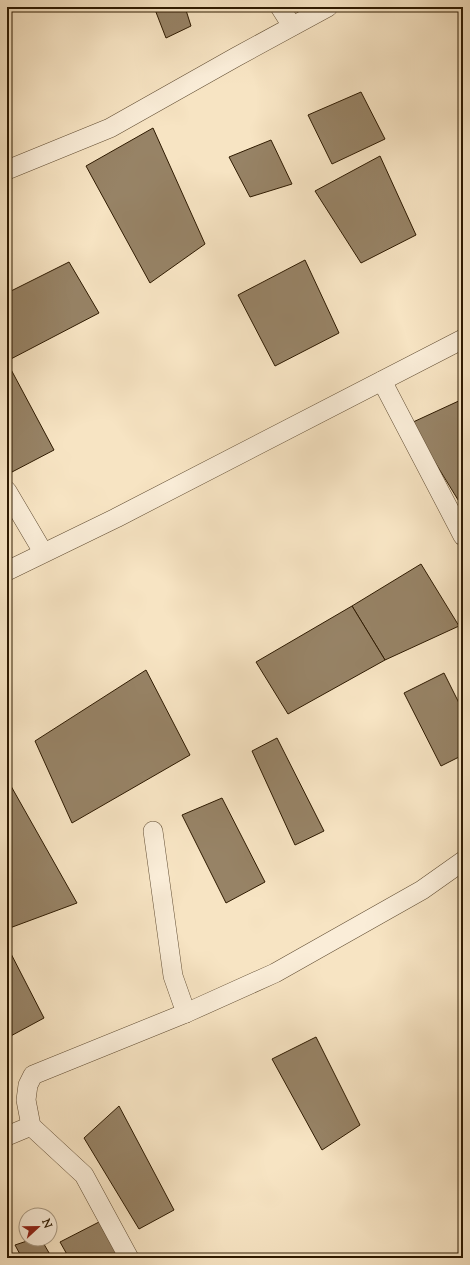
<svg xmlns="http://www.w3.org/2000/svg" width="470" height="1265" viewBox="0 0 470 1265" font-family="'Sorts Mill Goudy',serif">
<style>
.building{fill:#978366;stroke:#2e1a01}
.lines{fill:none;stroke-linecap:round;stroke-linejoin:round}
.minor-casing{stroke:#604c32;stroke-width:20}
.minor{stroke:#faedd8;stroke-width:19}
</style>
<rect width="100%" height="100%" fill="#f7e4c3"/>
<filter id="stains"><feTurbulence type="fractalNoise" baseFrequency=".005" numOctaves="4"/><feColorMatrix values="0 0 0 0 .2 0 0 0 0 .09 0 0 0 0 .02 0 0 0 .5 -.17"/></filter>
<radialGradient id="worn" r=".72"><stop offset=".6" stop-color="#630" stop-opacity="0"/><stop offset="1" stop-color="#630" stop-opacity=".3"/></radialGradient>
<g class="building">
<path d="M 154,7 L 185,7 L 191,26 L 166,38 Z"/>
<path d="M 361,92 L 385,139 L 332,164 L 308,115 Z"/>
<path d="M 153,128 L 205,244 L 150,283 L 86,166 Z"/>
<path d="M 271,140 L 292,184 L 250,197 L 229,157 Z"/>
<path d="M 380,156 L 416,235 L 361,263 L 315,191 Z"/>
<path d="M 305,260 L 339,333 L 275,366 L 238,295 Z"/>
<path d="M 69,262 L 99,313 L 7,361 L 7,293 Z"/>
<path d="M 7,362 L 54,450 L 12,472 L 7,462 Z"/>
<path d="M 463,399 L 463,508 L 411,423 Z"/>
<path d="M 421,564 L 459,626 L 385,660 L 352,606 Z"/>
<path d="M 352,606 L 385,660 L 288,714 L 256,662 Z"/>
<path d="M 146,670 L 190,755 L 72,823 L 35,741 Z"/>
<path d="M 444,673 L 463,711 L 463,755 L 441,766 L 404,693 Z"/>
<path d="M 277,738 L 324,831 L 295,845 L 252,751 Z"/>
<path d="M 7,779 L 77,903 L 7,929 Z"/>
<path d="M 222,798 L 265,882 L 226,903 L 182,815 Z"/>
<path d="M 7,946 L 44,1018 L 7,1038 Z"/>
<path d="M 316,1037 L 360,1125 L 322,1150 L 272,1059 Z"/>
<path d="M 119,1106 L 174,1210 L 139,1229 L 84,1138 Z"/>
<path d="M 99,1222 L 119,1258 L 69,1258 L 60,1242 Z"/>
<path d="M 33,1239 L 41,1239 L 52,1258 L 22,1258 L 15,1245 Z"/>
</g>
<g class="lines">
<defs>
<g id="minor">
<path d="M 280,7 L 292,26"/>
<path d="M 7,170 L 110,128 L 236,57 L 328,7"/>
<path d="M 382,381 L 463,536"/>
<path d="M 7,491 L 43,552"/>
<path d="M 7,571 L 116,518 L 463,339"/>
<path d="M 153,831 L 173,976 L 186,1013"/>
<path d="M 7,1136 L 31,1126"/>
<path d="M 129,1258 L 84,1175 L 31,1126 L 26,1100 L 28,1085 L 33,1075 L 186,1013 L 275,973 L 422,890 L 463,861"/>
</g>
</defs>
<use href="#minor" class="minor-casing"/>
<use href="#minor" class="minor"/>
</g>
<rect width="470" height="1265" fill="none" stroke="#f7e4c3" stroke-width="24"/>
<rect x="8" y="8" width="454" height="1249" fill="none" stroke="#2e1a01" stroke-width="2"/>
<rect x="12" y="12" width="446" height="1241" fill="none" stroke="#2e1a01"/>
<g transform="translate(38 1227) rotate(68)"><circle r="19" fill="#faedd8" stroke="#a89982"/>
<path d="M0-3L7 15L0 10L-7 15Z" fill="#8f2418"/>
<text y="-6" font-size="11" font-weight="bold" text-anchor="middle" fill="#2e1a01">N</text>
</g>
<rect width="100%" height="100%" filter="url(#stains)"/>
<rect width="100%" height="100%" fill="url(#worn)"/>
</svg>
